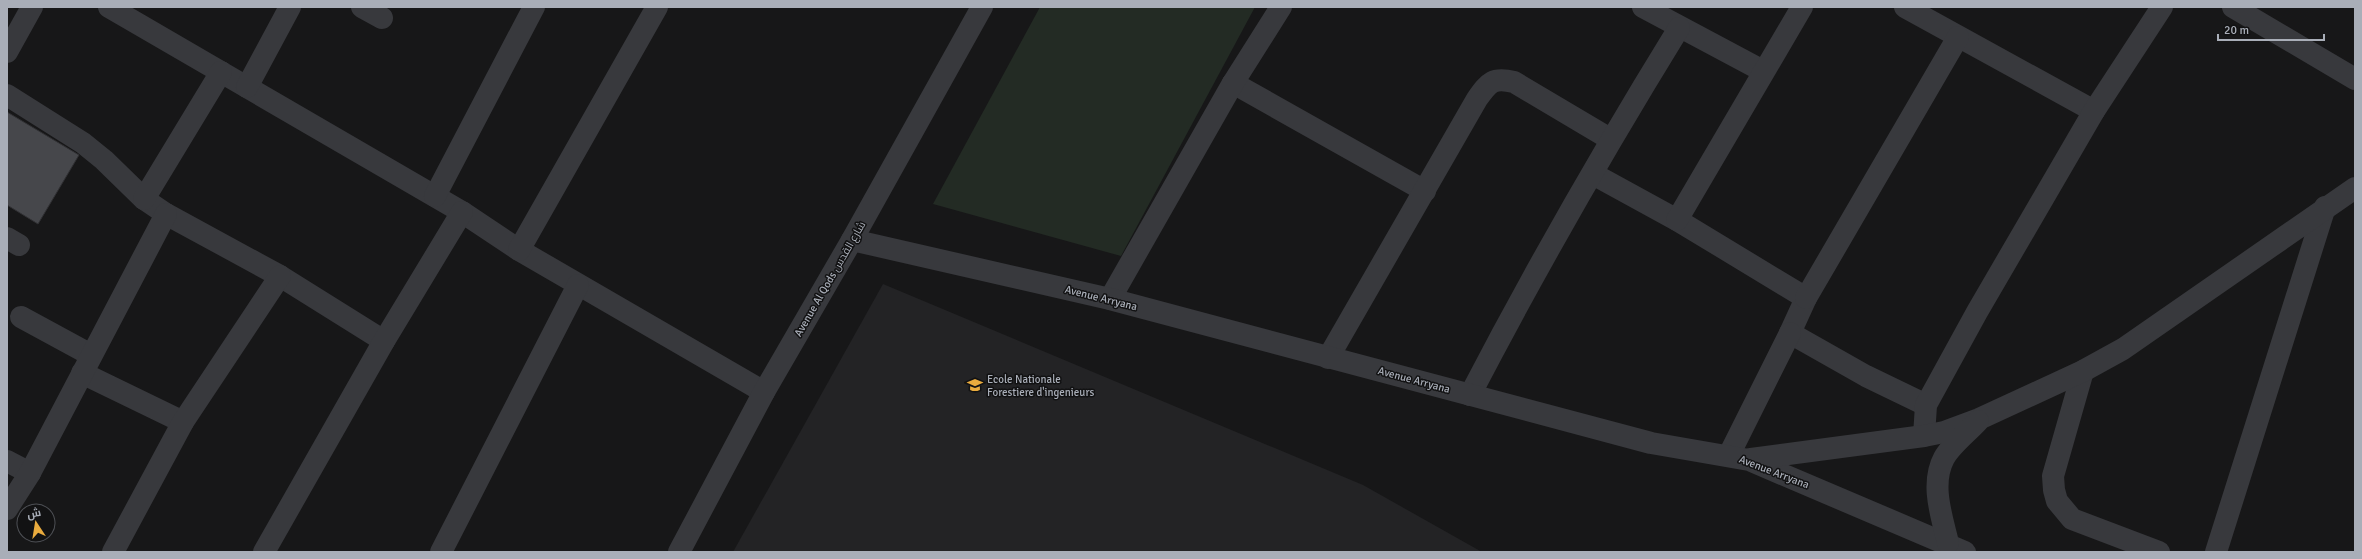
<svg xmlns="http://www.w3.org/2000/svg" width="2362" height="559" viewBox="0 0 2362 559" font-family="Signika,Cairo,sans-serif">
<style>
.built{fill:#232325}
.green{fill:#232b24}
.building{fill:#46474b;stroke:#313134}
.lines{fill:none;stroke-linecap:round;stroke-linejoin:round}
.minor{stroke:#38393d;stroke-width:22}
.tertiary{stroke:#38393d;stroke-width:22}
.labels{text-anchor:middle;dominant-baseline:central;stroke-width:3;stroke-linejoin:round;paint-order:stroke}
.street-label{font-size:11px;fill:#a9aeb8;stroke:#121213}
.poi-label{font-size:11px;fill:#a9aeb8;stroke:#121213;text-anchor:start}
</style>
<rect width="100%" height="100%" fill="#171718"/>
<path class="built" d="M 883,284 L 1363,485 L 1482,552 L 733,552 Z"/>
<path class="green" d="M 1040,7 L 1255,7 L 1121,256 L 933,204 Z"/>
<path class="building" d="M 7,112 L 79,155 L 38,224 L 7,205 Z"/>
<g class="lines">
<g class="minor">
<path d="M 109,7 L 462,212 L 519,250 L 764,392"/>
<path d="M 362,7 L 382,18"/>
<path d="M 1643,7 L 1763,71"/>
<path d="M 1905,7 L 2094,111"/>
<path d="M 2233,7 L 2355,79"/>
<path d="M 7,52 L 32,7"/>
<path d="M 1233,83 L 1425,191"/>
<path d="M 247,87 L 290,7"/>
<path d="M 7,95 L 83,143 L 104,160 L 144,199 L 166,214 L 280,276 L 384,341"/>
<path d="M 1593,174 L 1677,220 L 1806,298 L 1790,333 L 1866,376 L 1926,405"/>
<path d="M 435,196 L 534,7"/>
<path d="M 144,199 L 221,72"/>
<path d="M 1677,220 L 1802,7"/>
<path d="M 7,238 L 19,245"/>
<path d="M 519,250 L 657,7"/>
<path d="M 1806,298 L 1958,37"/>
<path d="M 1110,299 L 1233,83 L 1281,7"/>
<path d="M 21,317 L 91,355"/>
<path d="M 1328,358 L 1477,99 C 1489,82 1493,77 1514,82 L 1610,139"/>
<path d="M 2083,371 L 2053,476 L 2054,490 L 2057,501 L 2072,519 L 2159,552"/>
<path d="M 82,373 L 183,422"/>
<path d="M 1470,395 C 1535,270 1605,148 1679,28"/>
<path d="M 1924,436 L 1926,405 L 1977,312 L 2094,111 L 2162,7"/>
<path d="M 1729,455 L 1790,333"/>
<path d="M 7,461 L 30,473"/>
<path d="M 7,509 L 30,473 L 166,214"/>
<path d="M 113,552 L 183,422 L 280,276"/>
<path d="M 264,552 L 384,341 L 462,212"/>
<path d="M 441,552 L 578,285"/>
<path d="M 2216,552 L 2325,207"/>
</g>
<g class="tertiary">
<path d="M 852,240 L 1110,299 L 1651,443 L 1749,460 L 1965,552"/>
<path d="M 1751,459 L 1924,436 L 1944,432 L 1979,419 L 2083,371 L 2123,349 L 2355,188"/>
<path d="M 1948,543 C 1942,517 1930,484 1944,458 C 1951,445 1967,433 1978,421"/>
<path d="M 679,552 L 764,392 L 852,240 L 982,7"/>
</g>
</g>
<defs>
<symbol id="university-bare" viewBox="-9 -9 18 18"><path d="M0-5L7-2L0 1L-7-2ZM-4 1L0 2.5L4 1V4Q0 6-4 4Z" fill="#e9ab3e" stroke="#121213" stroke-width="2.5" paint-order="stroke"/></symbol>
</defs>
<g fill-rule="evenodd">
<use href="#university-bare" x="964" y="374" width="22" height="22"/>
</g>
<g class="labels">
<g class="street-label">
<text transform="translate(830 279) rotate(-60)">Avenue Al Qods شارع القدس</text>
<text transform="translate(1101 298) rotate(14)">Avenue Arryana</text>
<text transform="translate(1414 380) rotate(15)">Avenue Arryana</text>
<text transform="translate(1774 472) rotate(21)">Avenue Arryana</text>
</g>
<g class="poi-label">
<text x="987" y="379">Ecole Nationale<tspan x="987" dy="13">Forestiere d'ingenieurs</tspan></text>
</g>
</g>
<rect width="2362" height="559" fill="none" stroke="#a9aeb8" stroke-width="16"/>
<g transform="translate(36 523) rotate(348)"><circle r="19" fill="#121213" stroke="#4e5055"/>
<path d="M0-3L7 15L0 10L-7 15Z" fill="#e9ab3e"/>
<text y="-6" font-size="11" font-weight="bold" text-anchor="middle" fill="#a9aeb8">ش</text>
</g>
<path d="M2218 34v6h106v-6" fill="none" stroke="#a9aeb8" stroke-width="2"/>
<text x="2224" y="34" font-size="12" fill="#a9aeb8" stroke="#121213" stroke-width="3" paint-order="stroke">20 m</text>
</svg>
